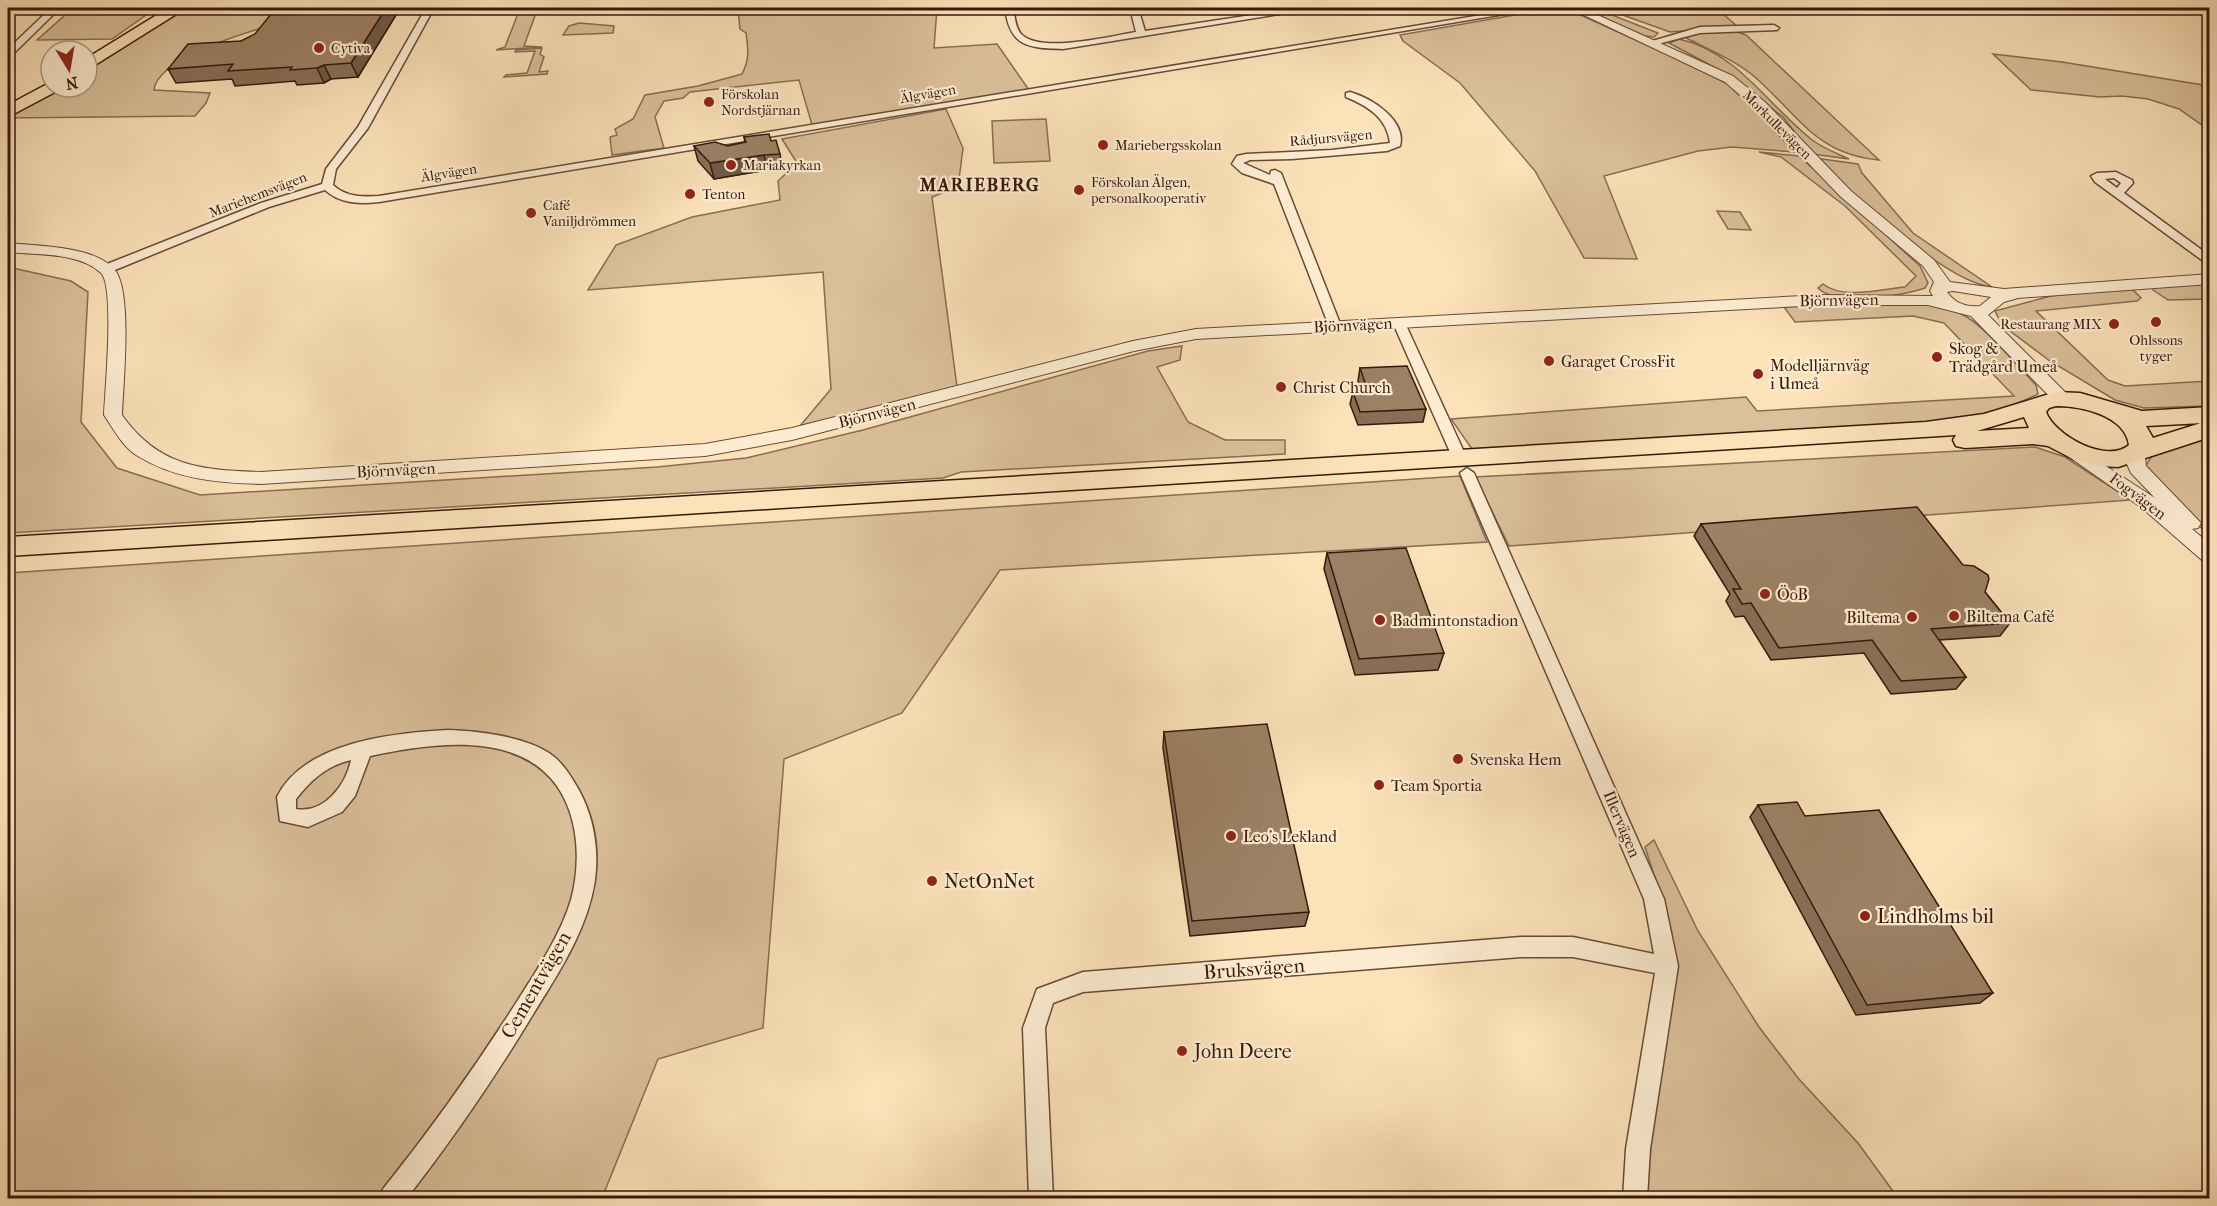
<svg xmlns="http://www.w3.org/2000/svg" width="2217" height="1206" viewBox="0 0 2217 1206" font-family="'IM FELL French Canon',serif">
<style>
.green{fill:#dbc09b;stroke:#896c52;stroke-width:1.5}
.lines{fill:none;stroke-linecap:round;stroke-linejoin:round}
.minor-casing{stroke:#684a35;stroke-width:3}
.tertiary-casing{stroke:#684a35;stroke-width:2}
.trunk-casing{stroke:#371809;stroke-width:3}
.minor{fill:#fdecd2;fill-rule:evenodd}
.tertiary{fill:#fdecd2;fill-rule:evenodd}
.trunk{fill:#fce2b9;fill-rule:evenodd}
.wall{fill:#876f57;stroke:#371809;stroke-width:1.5}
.shaded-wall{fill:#6e5a47;stroke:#371809;stroke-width:1.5}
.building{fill:#9d8165;stroke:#371809;stroke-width:1.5}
.poi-dot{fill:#8f2418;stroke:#fdecd2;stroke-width:2}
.labels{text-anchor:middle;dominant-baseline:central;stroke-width:4.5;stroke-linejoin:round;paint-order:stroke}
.far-poi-label{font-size:14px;fill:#371809;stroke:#fdecd2;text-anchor:start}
.far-street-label{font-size:14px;fill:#371809;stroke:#fdecd2}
.street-label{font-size:16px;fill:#371809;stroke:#fdecd2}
.poi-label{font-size:16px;fill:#371809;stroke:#fdecd2;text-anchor:start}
.far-district-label{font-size:18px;font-weight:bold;letter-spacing:1.5px;fill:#371809;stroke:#fdecd2}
.near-poi-label{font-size:20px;fill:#371809;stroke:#fdecd2;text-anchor:start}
.near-street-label{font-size:20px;fill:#371809;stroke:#fdecd2}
</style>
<rect width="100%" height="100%" fill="#fce2b9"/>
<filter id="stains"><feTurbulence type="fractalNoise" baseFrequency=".00333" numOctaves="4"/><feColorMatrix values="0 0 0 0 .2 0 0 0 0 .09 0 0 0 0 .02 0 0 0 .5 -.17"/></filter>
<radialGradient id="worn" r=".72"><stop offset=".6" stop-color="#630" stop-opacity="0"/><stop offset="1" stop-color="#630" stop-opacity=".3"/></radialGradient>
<g class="green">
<path d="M 73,8 L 156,8 L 112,39 L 37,40 Z"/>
<path d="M 185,8 L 337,8 C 303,16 158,50 154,90 L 210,93 L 206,103 L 195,116 L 8,118 L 57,87 L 87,87 L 87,69 Z"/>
<path d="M 744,8 L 937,8 L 934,48 L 997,44 L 1029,90 L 812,125 L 799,80 L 690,92 L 683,98 L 664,101 L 655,117 L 664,148 L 612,155 L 610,137 L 617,135 L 615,129 L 633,119 L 645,95 L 698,86 L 742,74 C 750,59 748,49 746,33 L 740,29 L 738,9 Z"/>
<path d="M 1558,8 L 1574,12 L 1680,60 L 1728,84 L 1795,152 L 1732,147 L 1698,151 L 1604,176 L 1637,259 L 1584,258 L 1535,171 L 1460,83 L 1403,41 L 1400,35 L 1526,13 L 1531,15 L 1544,13 L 1541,10 Z"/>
<path d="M 1594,8 L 1658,33 L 1654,37 L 1645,36 L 1586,11 Z"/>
<path d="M 1603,8 L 1716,8 L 1738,27 L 1670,32 Z"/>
<path d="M 557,9 L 556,12 L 536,13 L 524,46 L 542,47 L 496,50 L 505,47 L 519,11 Z"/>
<path d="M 579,23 L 614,26 L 613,33 L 563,35 L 569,26 Z"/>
<path d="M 1737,32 L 1746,35 L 1879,160 C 1816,154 1799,116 1756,78 C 1735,60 1708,49 1684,37 L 1702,33 Z"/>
<path d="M 1679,39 C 1737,52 1768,105 1811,139 C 1822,148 1836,153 1849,159 L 1812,154 L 1783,117 L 1725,73 L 1669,43 Z"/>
<path d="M 542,48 L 540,54 L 544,57 L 539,72 L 548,71 L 547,74 L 504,77 L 506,75 L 527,73 L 535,51 L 515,52 L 516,50 Z"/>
<path d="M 1993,54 L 2062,62 L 2209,86 L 2209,130 L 2179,109 L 2148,99 L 2122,96 L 2100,97 L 2031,90 Z"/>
<path d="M 946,109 L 963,148 L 958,187 L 932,197 L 957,387 L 800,426 L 831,389 L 823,272 L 588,290 L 616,245 L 692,217 L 780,200 L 778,181 L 797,163 L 782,139 Z"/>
<path d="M 1046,119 L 1050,161 L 994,163 L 992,121 Z"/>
<path d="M 1759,152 L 1799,156 L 1920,266 L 1928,283 L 1925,288 C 1903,296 1835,306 1818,288 L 1823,284 C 1843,300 1881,289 1905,287 L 1916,276 L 1845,206 L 1781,157 Z"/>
<path d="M 1815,158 L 1858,164 L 1862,173 L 1913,233 L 1992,287 C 1946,283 1850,192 1815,158 Z"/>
<path d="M 1717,211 L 1740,212 L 1751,230 L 1728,229 Z"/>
<path d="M 8,267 L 71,281 L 88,292 L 81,422 L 117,468 L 200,495 L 657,467 L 746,458 L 863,430 L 1148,351 L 1182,346 L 1180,360 L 1157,367 L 1188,422 L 1225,440 L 1285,440 L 1285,454 L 961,472 L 943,478 L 8,533 Z"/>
<path d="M 2209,283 L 2209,299 L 2168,300 L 2153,290 L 2154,286 Z"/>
<path d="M 2123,287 L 2133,290 L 2141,298 L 2137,301 L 2036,311 L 2108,380 L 2125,386 L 2209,381 L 2209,406 L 2144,408 L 2115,400 L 2050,361 L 2002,325 L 1995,311 L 2051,296 Z"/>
<path d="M 1844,304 C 1882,304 1933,296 1967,317 C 1989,331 2017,366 2036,385 L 2038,394 C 1998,414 1960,420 1917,425 L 1472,449 L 1451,419 L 1746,397 L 1757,411 L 2014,396 L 1944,323 L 1913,316 L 1795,322 L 1784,307 Z"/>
<path d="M 2209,436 L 2209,536 L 2144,468 L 2152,456 Z"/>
<path d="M 2035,447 L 2065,457 L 2131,500 L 1509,546 L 1475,477 Z"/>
<path d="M 1460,476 L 1487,542 L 1000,570 L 902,713 L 784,759 L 763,1028 L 658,1059 L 602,1198 L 8,1198 L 8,573 Z"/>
<path d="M 1654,840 L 1698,931 L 1759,1027 L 1798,1078 L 1858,1143 L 1898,1198 L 1635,1198 L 1663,903 L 1645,847 Z"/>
</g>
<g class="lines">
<defs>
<g id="minor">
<path d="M 51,8 L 60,8 L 11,56 L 8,57 L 8,49 Z"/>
<path d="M 426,8 L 434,8 L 368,128 L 336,169 L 333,185 C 346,197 362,197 379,196 L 1524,8 L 1541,8 L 379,202 C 360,204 340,204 325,190 L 269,207 L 110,272 L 102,272 L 102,266 L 261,203 L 322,184 L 326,169 L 358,127 Z"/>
<path d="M 1005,8 L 1013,8 C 1015,16 1015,27 1021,34 C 1040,54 1111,36 1136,32 L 1130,8 L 1138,8 L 1145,31 L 1298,8 L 1316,8 L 1063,49 C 1028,48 1010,47 1005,8 Z"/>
<path d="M 1774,25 L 1779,28 L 1777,30 L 1700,33 L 1654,45 L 1649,42 L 1700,27 Z"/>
<path d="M 1350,92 C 1371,98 1407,120 1400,146 L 1387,151 L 1292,159 L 1250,160 L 1243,163 L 1270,175 L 1271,171 L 1275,170 L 1281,173 L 1341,326 L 1335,330 L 1329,326 L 1274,184 L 1242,173 L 1232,164 L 1237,156 L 1246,154 L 1332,150 L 1390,143 C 1387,118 1368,106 1346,97 L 1346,93 Z"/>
<path d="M 2116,172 L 2132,180 L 2133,183 L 2124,193 L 2210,256 L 2210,266 L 2095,182 L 2091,176 L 2097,173 ZM 2114,178 L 2121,183 L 2117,188 L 2105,179 Z"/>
<path d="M 1399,319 L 1405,323 L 1464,452 L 1462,455 L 1457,457 L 1450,452 L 1393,323 Z"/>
<path d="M 1467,468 L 1474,473 L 1664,899 L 1678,966 L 1650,1149 L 1647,1198 L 1623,1198 L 1626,1149 L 1655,973 L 1573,957 L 1521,957 L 1083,992 L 1053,1003 L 1045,1028 L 1053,1198 L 1029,1198 L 1023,1028 L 1037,989 L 1083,972 L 1521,937 L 1573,937 L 1654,954 L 1644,899 L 1460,473 Z"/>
<path d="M 448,730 C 478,731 523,736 549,753 C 563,762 572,778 580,792 C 594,819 599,850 595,880 C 588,928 560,971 535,1011 C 496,1076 453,1139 407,1198 L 380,1198 L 383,1189 C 431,1129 476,1066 518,1000 C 538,968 560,936 571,900 C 581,863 579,818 557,786 C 516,729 429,744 370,756 L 355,796 L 342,812 L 308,827 L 280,821 L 277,797 C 304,742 393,733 448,730 ZM 351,760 C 346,785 324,814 296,809 L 296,799 C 311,780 326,766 351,760 Z"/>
</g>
<g id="tertiary">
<path d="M 1569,8 L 1582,8 L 1733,76 L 1765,102 L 1851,191 L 1934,260 L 1950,282 L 2004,289 L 2210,274 L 2210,284 L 2018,298 L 2004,302 L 1988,315 L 2067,394 L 2070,398 L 2061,403 L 2055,402 L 1971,316 L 1928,305 L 1821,305 L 1196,339 L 1134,351 L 792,440 L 705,456 L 261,484 C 217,483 174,479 136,455 C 122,446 113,428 104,415 C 105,391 115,286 101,273 C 79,252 36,255 8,252 L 8,243 C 37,246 94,246 114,269 C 133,289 123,385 122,415 C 159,467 201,470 261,472 L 705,444 L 792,428 L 1133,341 L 1196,329 L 1821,295 L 1933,296 L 1930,291 L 1934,282 L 1923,266 L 1841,197 L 1755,108 L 1725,82 ZM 1953,291 L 1991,297 L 1980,306 C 1966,307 1956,304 1947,292 Z"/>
<path d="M 2072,444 L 2155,498 L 2131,473 L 2126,462 L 2130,449 L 2144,449 L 2146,466 L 2201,523 L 2198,528 L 2192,529 L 2210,544 L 2210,563 L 2203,561 L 2142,508 L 2065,454 L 2063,450 Z"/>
</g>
<g id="trunk">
<path d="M 168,8 L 186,8 L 87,70 L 87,58 Z"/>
<path d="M 51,82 L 51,87 L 60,87 L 57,91 L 8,117 L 8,105 Z"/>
<path d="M 2056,392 L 2080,393 L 2142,411 L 2210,407 L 2210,437 L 2118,467 L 2100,466 L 2073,459 L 2048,446 L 2033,444 L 1965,448 L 1956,446 L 1953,440 L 1956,435 L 8,556 L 8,537 L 1926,422 L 1984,414 ZM 2056,406 C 2081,406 2125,415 2129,445 C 2107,464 2055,436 2046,412 L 2049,408 ZM 2024,417 L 2029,428 L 1977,431 ZM 2201,423 L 2153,438 L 2146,426 L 2203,423 Z"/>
</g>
</defs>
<use href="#minor" class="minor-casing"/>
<use href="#tertiary" class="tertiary-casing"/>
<use href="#trunk" class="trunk-casing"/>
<use href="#minor" class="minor"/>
<use href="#tertiary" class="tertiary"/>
<use href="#trunk" class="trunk"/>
</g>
<g class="wall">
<path d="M 399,10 L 358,77 L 331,79 L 324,83 L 297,85 L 295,81 L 235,86 L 232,79 L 176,83 L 168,69 L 241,41 Z"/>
<path d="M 744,137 L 771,141 L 780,154 L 783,169 L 767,170 L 714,179 L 698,161 L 694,146 L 728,146 L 745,142 Z"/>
<path d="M 2210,318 L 2210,334 L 2202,328 Z"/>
<path d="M 1360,368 L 1426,409 L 1423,422 L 1358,425 L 1350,404 L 1353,392 L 1362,391 L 1358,381 Z"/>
<path d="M 1701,524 L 1985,592 L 2010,623 L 2000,636 L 1939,640 L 1966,677 L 1956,689 L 1891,694 L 1864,653 L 1771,660 L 1744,616 L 1735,617 L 1726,601 L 1730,594 L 1694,536 Z"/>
<path d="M 1327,553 L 1444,653 L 1438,670 L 1355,675 L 1324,569 Z"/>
<path d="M 1164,732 L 1309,912 L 1305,926 L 1190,936 L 1163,748 Z"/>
<path d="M 1758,805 L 1805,816 L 1993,993 L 1980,1003 L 1856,1015 L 1750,817 Z"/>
</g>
<g class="shaded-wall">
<path d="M 386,8 L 398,8 L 399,10 L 358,77 L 351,63 Z"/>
<path d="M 324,65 L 331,79 L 324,83 L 317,68 Z"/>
<path d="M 764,155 L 767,170 L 714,179 L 710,163 Z"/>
</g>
<g class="building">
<path d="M 276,8 L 386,8 L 351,63 L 324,65 L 317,68 L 290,70 L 292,67 L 228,71 L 233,64 L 168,69 L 188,44 L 241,41 L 255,34 Z"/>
<path d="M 769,134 L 771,141 L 776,140 L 780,154 L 764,155 L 710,163 L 694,146 L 715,142 L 728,146 L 746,142 L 744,137 Z"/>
<path d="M 1407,366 L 1426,409 L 1360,412 L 1353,392 L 1368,391 L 1360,368 Z"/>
<path d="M 1917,507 L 1963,565 L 1974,566 L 1988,575 L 1989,579 L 1985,592 L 2010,623 L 1931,629 L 1966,677 L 1901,681 L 1872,640 L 1779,648 L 1751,603 L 1742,604 L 1733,589 L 1741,589 L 1701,524 Z"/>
<path d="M 1406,548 L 1444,653 L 1359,659 L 1327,553 Z"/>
<path d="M 1267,724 L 1309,912 L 1192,921 L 1164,732 Z"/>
<path d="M 1797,802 L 1805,816 L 1879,810 L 1993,993 L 1867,1005 L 1758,805 Z"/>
</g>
<g class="poi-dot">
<circle cx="319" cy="48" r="6"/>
<circle cx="709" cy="102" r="6"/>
<circle cx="1103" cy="145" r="6"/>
<circle cx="731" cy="165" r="6"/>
<circle cx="1079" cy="190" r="6"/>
<circle cx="690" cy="194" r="6"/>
<circle cx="531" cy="213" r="6"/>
<circle cx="2156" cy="322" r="6"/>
<circle cx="2114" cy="324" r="6"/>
<circle cx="1937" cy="357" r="6"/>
<circle cx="1549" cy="361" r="6"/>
<circle cx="1758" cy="374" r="6"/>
<circle cx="1281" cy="387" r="6"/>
<circle cx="1765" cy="594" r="6"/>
<circle cx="1954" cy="616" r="6"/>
<circle cx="1912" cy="617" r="6"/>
<circle cx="1380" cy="620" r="6"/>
<circle cx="1458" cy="759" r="6"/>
<circle cx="1379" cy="785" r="6"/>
<circle cx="1231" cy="836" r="6"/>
<circle cx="932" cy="881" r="6"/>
<circle cx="1865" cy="916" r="6"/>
<circle cx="1182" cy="1051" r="6"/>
</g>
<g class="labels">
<g class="far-poi-label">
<text x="331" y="48">Cytiva</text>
<text x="721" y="94">Förskolan<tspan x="721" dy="16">Nordstjärnan</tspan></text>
<text x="1115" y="145">Mariebergsskolan</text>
<text x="743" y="165">Mariakyrkan</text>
<text x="1091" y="182">Förskolan Älgen,<tspan x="1091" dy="16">personalkooperativ</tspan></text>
<text x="702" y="194">Tenton</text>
<text x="543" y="205">Café<tspan x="543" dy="16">Vaniljdrömmen</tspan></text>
<text x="2102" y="324" text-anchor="end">Restaurang MIX</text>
<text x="2156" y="340" text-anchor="middle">Ohlssons<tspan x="2156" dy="16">tyger</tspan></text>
</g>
<g class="far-street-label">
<text transform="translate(928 94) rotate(-10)">Älgvägen</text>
<text transform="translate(1777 125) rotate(45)">Morkullevägen</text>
<text transform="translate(1331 138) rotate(-5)">Rådjursvägen</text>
<text transform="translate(449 173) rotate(-9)">Älgvägen</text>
<text transform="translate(258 195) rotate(-21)">Mariehemsvägen</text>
</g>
<g class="street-label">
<text transform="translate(1839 300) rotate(-1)">Björnvägen</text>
<text transform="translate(1353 325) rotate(-3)">Björnvägen</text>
<text transform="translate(877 413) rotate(-14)">Björnvägen</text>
<text transform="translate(396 470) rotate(-3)">Björnvägen</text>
<text transform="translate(2138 496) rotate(37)">Fogvägen</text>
<text transform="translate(1622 824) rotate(67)">Illervägen</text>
</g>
<g class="poi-label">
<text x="1949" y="348">Skog &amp;<tspan x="1949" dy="18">Trädgård Umeå</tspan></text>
<text x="1561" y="361">Garaget CrossFit</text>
<text x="1770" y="365">Modelljärnväg<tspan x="1770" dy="18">i Umeå</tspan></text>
<text x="1293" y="387">Christ Church</text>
<text x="1777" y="594">ÖoB</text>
<text x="1966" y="616">Biltema Café</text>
<text x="1900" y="617" text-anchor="end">Biltema</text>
<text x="1392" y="620">Badmintonstadion</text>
<text x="1470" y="759">Svenska Hem</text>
<text x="1391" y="785">Team Sportia</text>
<text x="1243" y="836">Leo's Lekland</text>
</g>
<g class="far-district-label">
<text x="980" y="185">MARIEBERG</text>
</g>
<g class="near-poi-label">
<text x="944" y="881">NetOnNet</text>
<text x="1877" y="916">Lindholms bil</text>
<text x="1194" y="1051">John Deere</text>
</g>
<g class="near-street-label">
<text transform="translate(1254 969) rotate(-4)">Bruksvägen</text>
<text transform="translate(536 985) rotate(-60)">Cementvägen</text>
</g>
</g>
<rect width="2217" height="1206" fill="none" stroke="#fce2b9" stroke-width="30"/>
<rect x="9" y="9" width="2199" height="1188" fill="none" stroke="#371809" stroke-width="3"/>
<rect x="15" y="15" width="2187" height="1176" fill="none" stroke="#371809" stroke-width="1.5"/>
<g transform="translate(69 69) rotate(169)"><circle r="28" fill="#fdecd2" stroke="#ae9782" stroke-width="1.5"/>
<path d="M0-4.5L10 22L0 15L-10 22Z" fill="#8f2418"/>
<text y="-9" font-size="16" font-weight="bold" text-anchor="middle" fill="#371809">N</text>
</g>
<rect width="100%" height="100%" filter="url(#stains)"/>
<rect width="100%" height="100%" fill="url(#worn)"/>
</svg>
